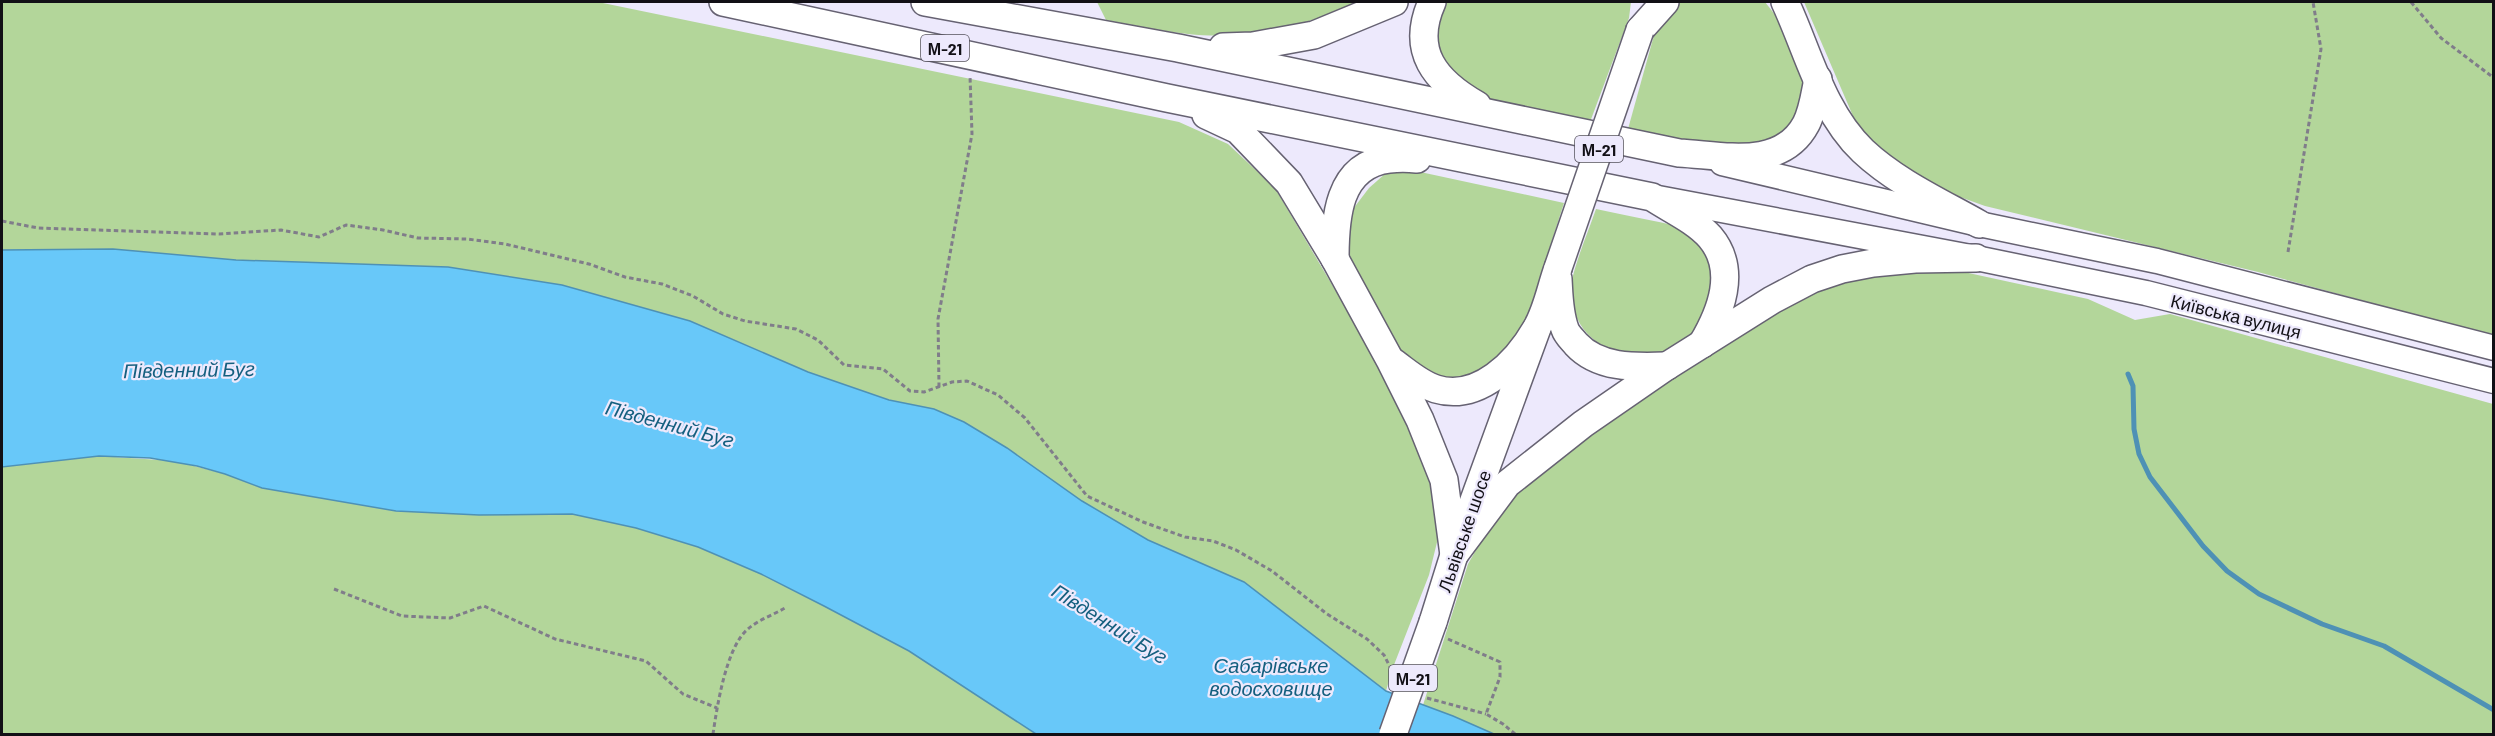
<svg xmlns="http://www.w3.org/2000/svg" width="2495" height="736" viewBox="0 0 2495 736" font-family="Barlow,sans-serif">
<style>
.green{fill:#b3d69a}
.water{fill:#68c8f9;stroke:#4e91b5;stroke-width:1.5}
.lines{fill:none;stroke-linecap:round;stroke-linejoin:round}
.stream{stroke:#4e91b5;stroke-width:5}
.primary-casing{stroke:#666272;stroke-width:27}
.highway-casing{stroke:#666272;stroke-width:30}
.path{stroke:#807d8a;stroke-width:3;stroke-dasharray:4.5 3;stroke-linecap:butt}
.primary{stroke:#fff;stroke-width:24}
.highway{stroke:#fff;stroke-width:27}
.highway-bridge-casing{stroke:#666272;stroke-width:30;stroke-linecap:butt}
.highway-bridge{stroke:#fff;stroke-width:27}
.labels{text-anchor:middle;dominant-baseline:central;stroke-width:4.5;stroke-linejoin:round;paint-order:stroke}
.shield{fill:#ede9fc;stroke:#54515b;stroke-width:1.5}
.shield-label{font-size:16px;font-weight:bold;fill:#121016}
.street-label{font-size:18px;fill:#121016;stroke:#ede9fc}
.water-label{font-size:20px;font-style:italic;fill:#145f7f;stroke:#ede9fc}
</style>
<rect width="100%" height="100%" fill="#ede9fc"/>
<g class="green">
<path d="M 2,2 L 598,2 L 1179,122 L 1228,144 L 1275,188 L 1413,422 L 1435,482 L 1438,538 L 1429,575 L 1392,670 L 1386,691 L 1244,582 L 1148,540 L 1082,501 L 1007,448 L 934,409 L 889,400 L 808,372 L 690,321 L 562,285 L 448,267 L 236,260 L 113,249 L 2,250 Z"/>
<path d="M 1097,2 L 1364,2 C 1307,24 1251,41 1188,34 C 1161,31 1133,25 1106,20 Z"/>
<path d="M 1437,2 L 1631,2 L 1629,18 L 1590,122 L 1492,103 L 1440,70 L 1433,10 Z"/>
<path d="M 1677,2 L 1765,2 L 1784,26 L 1802,73 L 1804,89 L 1800,108 L 1791,125 L 1775,141 L 1721,149 L 1628,129 L 1656,28 Z"/>
<path d="M 1804,2 L 2493,2 L 2493,336 L 2258,272 L 1985,206 L 1949,193 L 1906,168 L 1859,130 Z"/>
<path d="M 1411,170 L 1564,203 L 1525,325 L 1515,345 L 1482,372 L 1463,377 L 1445,378 L 1430,373 L 1402,352 L 1348,267 L 1346,228 L 1353,209 L 1369,188 L 1386,173 Z"/>
<path d="M 1596,209 C 1615,213 1634,217 1654,221 C 1662,223 1672,224 1680,227 C 1693,232 1704,249 1708,261 C 1716,281 1714,290 1708,309 C 1682,381 1569,367 1571,287 C 1572,270 1590,227 1596,209 Z"/>
<path d="M 1950,269 L 2088,299 L 2135,320 L 2170,314 L 2493,404 L 2493,734 L 1494,734 L 1423,705 L 1468,564 L 1489,527 L 1517,488 L 1561,451 L 1769,311 L 1845,278 Z"/>
<path d="M 99,456 L 175,461 L 225,474 L 262,488 L 396,511 L 479,515 L 572,514 L 636,528 L 698,547 L 761,574 L 824,606 L 909,651 L 1036,734 L 2,734 L 2,467 Z"/>
</g>
<path class="water" d="M 113,249 L 236,260 L 448,267 L 562,285 L 690,321 L 808,372 L 889,400 L 934,409 L 964,422 L 1007,448 L 1082,501 L 1148,540 L 1244,582 L 1386,691 L 1453,716 L 1494,734 L 1036,734 L 909,651 L 824,606 L 761,574 L 698,547 L 636,528 L 572,514 L 479,515 L 396,511 L 262,488 L 225,474 L 197,466 L 150,458 L 99,456 L 2,467 L 2,250 Z"/>
<g class="lines">
<path class="stream" d="M 2128,374 L 2133,386 L 2134,429 L 2139,454 L 2150,477 L 2203,546 L 2227,571 L 2259,594 L 2322,624 L 2384,646 L 2494,710"/>
<defs>
<g id="primary">
<path d="M 1722,163 L 1979,224 L 2157,261 L 2494,348"/>
<path d="M 1658,198 L 1976,258 L 2146,293 L 2494,381"/>
</g>
<g id="highway">
<path d="M 723,2 L 1167,98 L 1652,197 C 1670,209 1695,220 1710,237 C 1738,270 1721,312 1702,344"/>
<path d="M 925,2 L 1178,48 L 1679,153 C 1722,155 1781,171 1806,124 C 1813,111 1815,93 1818,79"/>
<path d="M 1432,2 C 1410,51 1435,81 1477,105"/>
<path d="M 1785,2 C 1808,51 1822,112 1863,151 C 1896,182 1940,202 1979,224"/>
<path d="M 1640,30 L 1665,2"/>
<path d="M 1223,47 L 1253,46 L 1314,35 L 1394,2"/>
<path d="M 1206,115 L 1238,130 L 1289,183 L 1335,259 L 1390,360 L 1420,420 L 1444,480 L 1454,555"/>
<path d="M 1335,259 C 1335,220 1337,165 1389,159 C 1398,158 1408,158 1417,159"/>
<path d="M 1558,279 C 1559,296 1559,313 1565,329 C 1567,335 1572,339 1576,344 C 1599,369 1636,367 1667,366"/>
<path d="M 1393,362 C 1407,372 1420,384 1436,389 C 1479,402 1517,362 1536,329 C 1547,311 1551,287 1558,268"/>
<path d="M 1454,555 L 1507,484 L 1583,424 L 1667,366 L 1772,300 L 1812,279 L 1842,269 L 1873,263 L 1915,259 L 1976,258"/>
<path d="M 1433,622 L 1454,555 L 1537,328"/>
</g>
</defs>
<use href="#primary" class="primary-casing"/>
<use href="#highway" class="highway-casing"/>
<g class="path">
<path d="M 2411,2 L 2441,38 L 2494,78"/>
<path d="M 2,221 L 38,228 L 219,234 L 281,230 L 319,237 L 346,225 L 383,230 L 418,238 L 467,239 L 505,244 L 589,264 L 625,277 L 662,284 L 693,296 L 723,314 L 745,321 L 796,329 L 818,340 L 844,365 L 883,369 L 910,391 L 924,392 L 952,382 L 967,381 L 998,395 L 1025,418 L 1087,496 L 1143,522 L 1185,537 L 1213,541 L 1236,550 L 1272,571 L 1327,614 L 1367,639 L 1384,655 L 1392,671"/>
<path d="M 2288,252 L 2321,49 L 2313,2"/>
<path d="M 939,387 L 938,319 L 972,134 L 970,76"/>
<path d="M 334,589 L 402,616 L 450,618 L 484,606 L 555,639 L 646,661 L 683,694 L 717,708"/>
<path d="M 1448,639 L 1500,662 L 1500,677 L 1486,714 L 1503,724 L 1515,734"/>
<path d="M 1427,698 L 1486,714"/>
<path d="M 713,734 C 717,707 726,647 748,629 C 758,620 773,615 785,608"/>
</g>
<use href="#primary" class="primary"/>
<use href="#highway" class="highway"/>
<defs>
<g id="highway-bridge">
<path d="M 1558,268 L 1640,30"/>
<path d="M 1393,734 L 1433,622"/>
</g>
</defs>
<use href="#highway-bridge" class="highway-bridge-casing"/>
<use href="#highway-bridge" class="highway-bridge"/>
</g>
<g class="labels">
<g class="shield">
<rect x="921" y="35" width="48" height="26" rx="4.5"/>
<rect x="1575" y="136" width="48" height="26" rx="4.5"/>
<rect x="1389" y="665" width="48" height="26" rx="4.5"/>
</g>
<g class="shield-label">
<text x="945" y="48">М-21</text>
<text x="1599" y="149">М-21</text>
<text x="1413" y="678">М-21</text>
</g>
<g class="street-label">
<text transform="translate(2236 316) rotate(14)">Київська вулиця</text>
<text transform="translate(1464 531) rotate(-71)">Львівське шосе</text>
</g>
<g class="water-label">
<text transform="translate(189 369) rotate(-1)">Південний Буг</text>
<text transform="translate(670 423) rotate(15)">Південний Буг</text>
<text transform="translate(1110 623) rotate(32)">Південний Буг</text>
<text x="1271" y="665">Сабарівське<tspan x="1271" dy="23">водосховище</tspan></text>
</g>
</g>
<rect width="2495" height="736" fill="none" stroke="#121016" stroke-width="6"/>
</svg>
